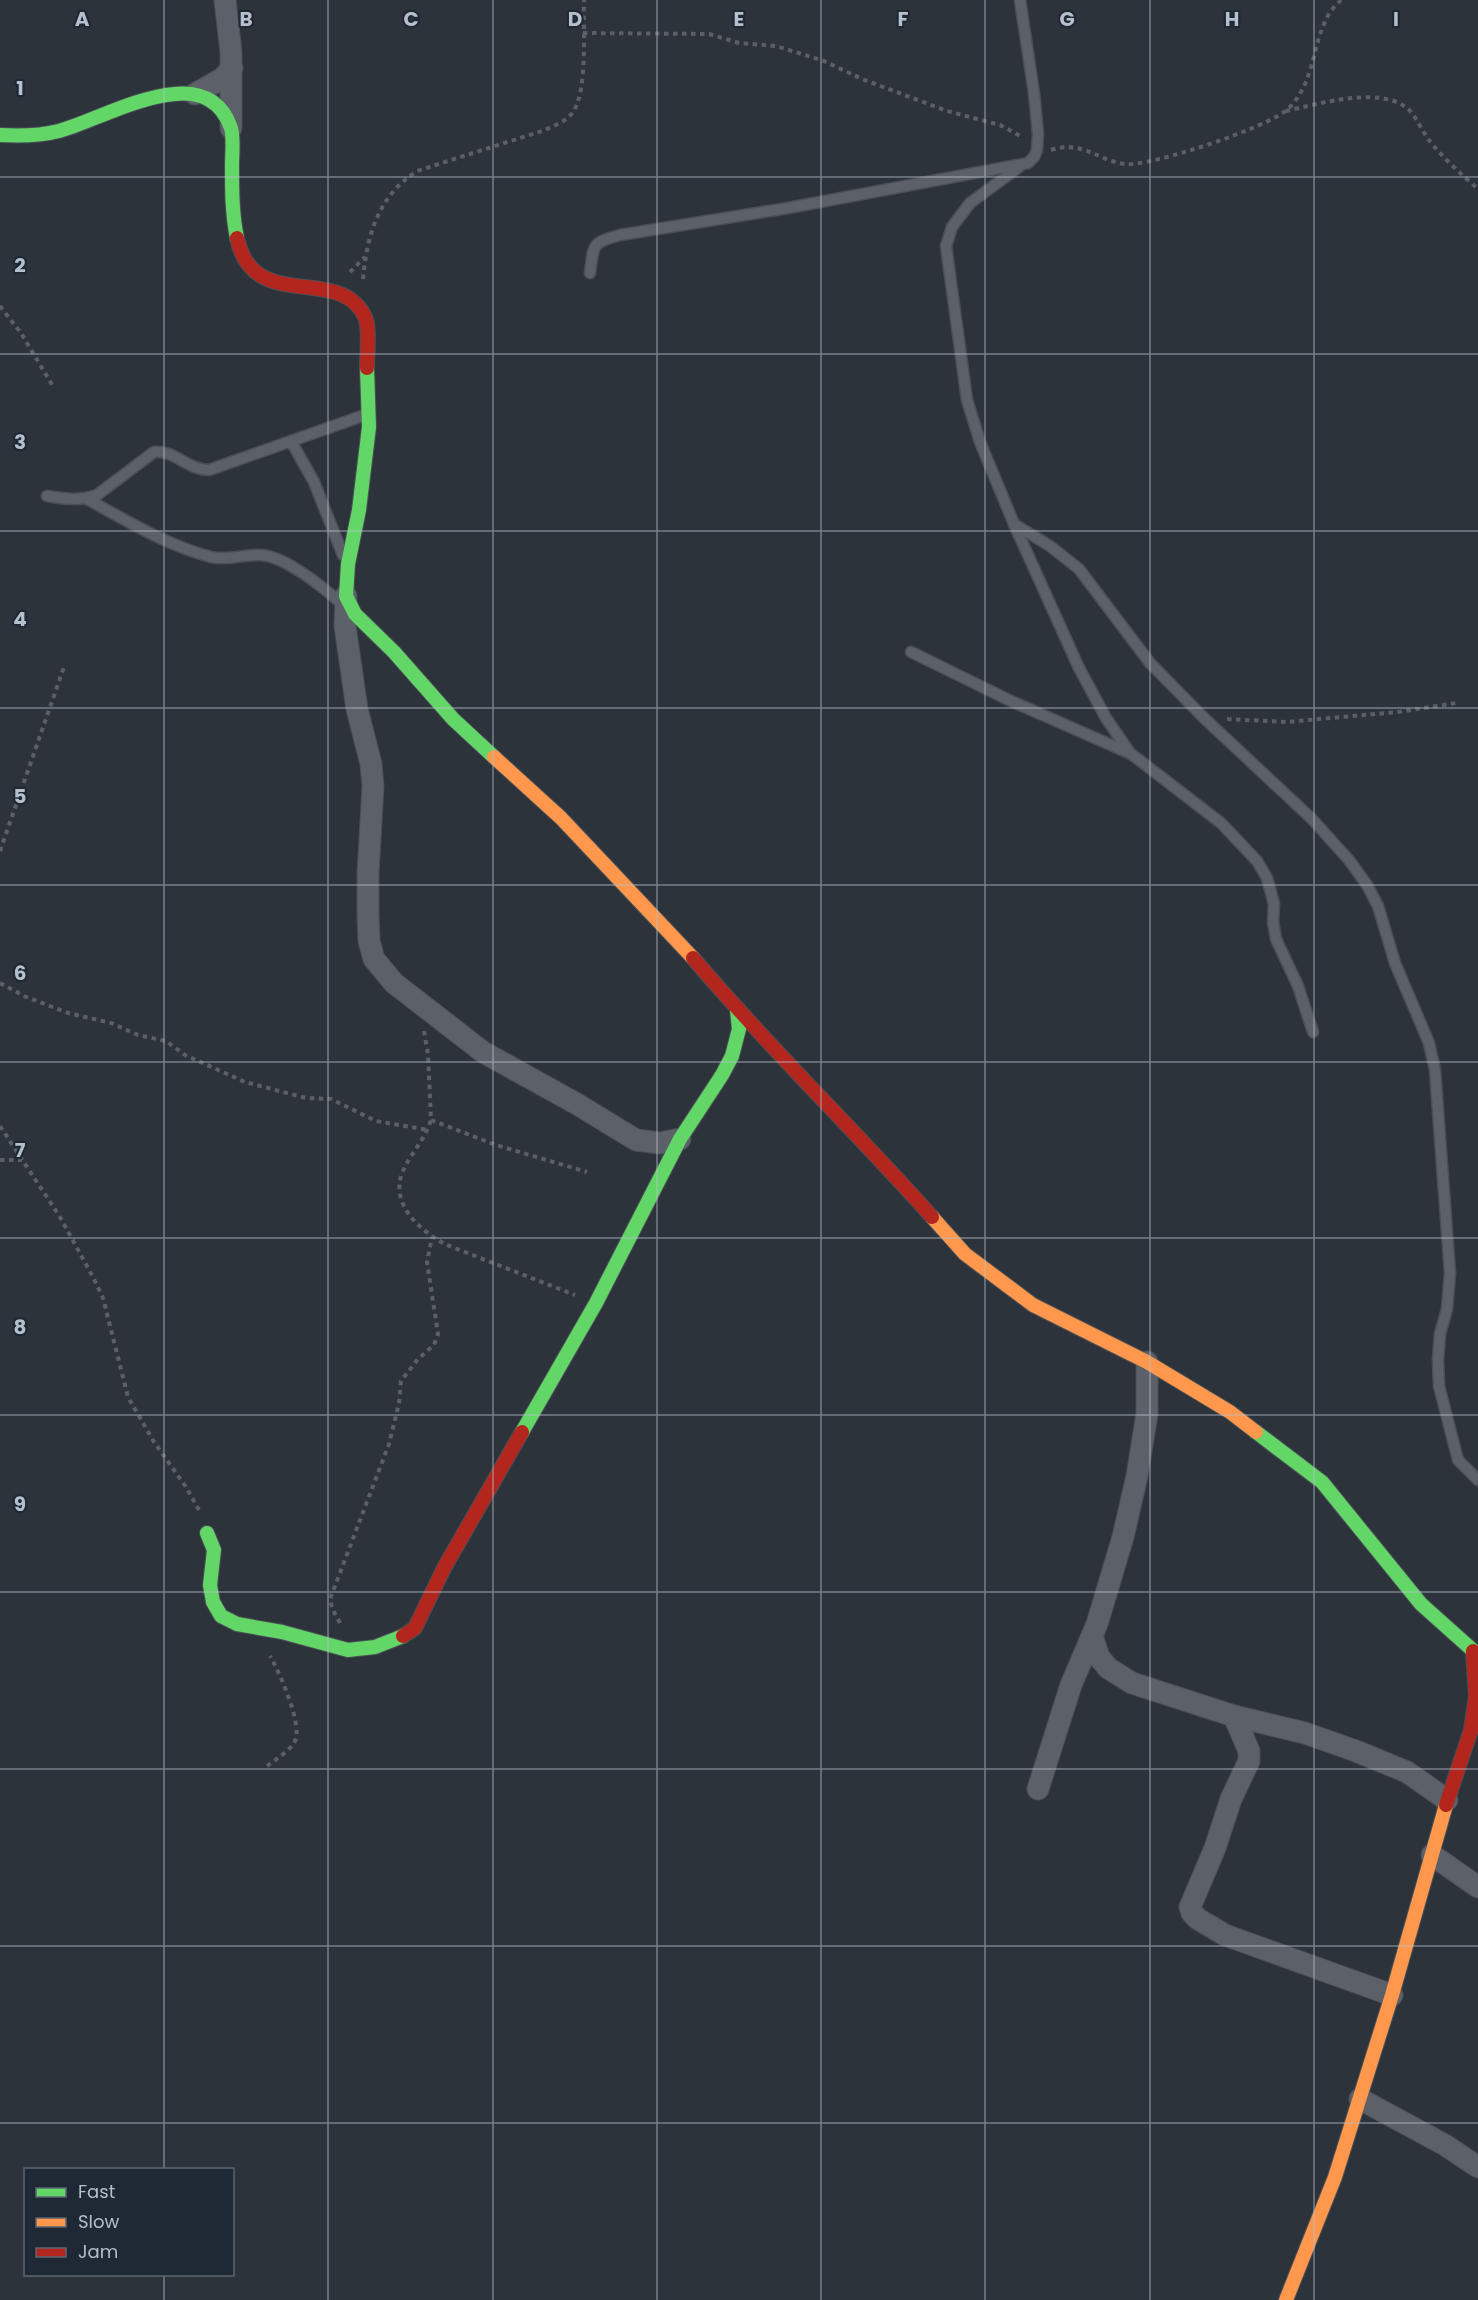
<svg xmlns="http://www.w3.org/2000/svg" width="1478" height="2300" viewBox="0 0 1478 2300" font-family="Poppins,sans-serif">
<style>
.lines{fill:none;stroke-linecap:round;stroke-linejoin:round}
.lane-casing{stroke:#4a4f55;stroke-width:13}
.street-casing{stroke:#4a4f55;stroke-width:23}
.fast-casing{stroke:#4a4f55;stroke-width:16}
.slow-casing{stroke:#4a4f55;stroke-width:16}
.jam-casing{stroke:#4a4f55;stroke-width:16}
.path{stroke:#5a6065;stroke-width:4;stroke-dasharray:4.5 4.5;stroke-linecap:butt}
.lane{stroke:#5c6169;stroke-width:10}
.street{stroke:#5c6169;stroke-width:21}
.fast{stroke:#63d668;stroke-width:14}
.slow{stroke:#ff974d;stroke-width:14}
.jam{stroke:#b3261e;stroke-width:14}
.grid{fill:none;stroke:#b7bfcb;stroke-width:1.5;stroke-opacity:0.55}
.grid-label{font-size:20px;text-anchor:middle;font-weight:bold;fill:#b7bfcb;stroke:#1f2936;stroke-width:4.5;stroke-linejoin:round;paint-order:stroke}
</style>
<rect width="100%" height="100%" fill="#2c333b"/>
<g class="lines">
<defs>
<g id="lane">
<path d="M 1019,167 L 970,203 L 952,227 L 946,246 L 967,400 L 980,442 L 1014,524 L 1079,668 L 1106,718 L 1130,753 L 1221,823 L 1257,861 L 1267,878 L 1274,904 L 1273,922 L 1276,939 L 1298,986 L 1313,1032"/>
<path d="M 590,273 C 594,244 591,243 620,235 L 788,208 L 1028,163 L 1034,157 L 1037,150 L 1038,134 L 1034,93 L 1020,0"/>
<path d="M 291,441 L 314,482 L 343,555"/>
<path d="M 47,496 C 65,499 80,501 97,495 L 154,452 C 175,450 188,470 209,470 L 365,415"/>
<path d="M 87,499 C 127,521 166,545 211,557 C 229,561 243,554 261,555 C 285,556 324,588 342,604"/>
<path d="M 1014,524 L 1050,546 L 1079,569 L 1150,663 L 1204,718 L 1312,819 L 1349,860 L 1367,885 L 1378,906 L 1395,963 L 1429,1043 L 1435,1070 L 1450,1273 L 1447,1309 L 1440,1334 L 1438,1360 L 1439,1386 L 1458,1460 L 1478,1480"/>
<path d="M 911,652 L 1011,701 L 1129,753"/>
</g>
<g id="street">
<path d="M 225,0 L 231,52 L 231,128"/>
<path d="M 195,94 L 223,78 L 232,68"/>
<path d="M 346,596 L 345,626 L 357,709 L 371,764 L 373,786 L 368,873 L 368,915 L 369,941 L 374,959 L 394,983 L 483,1052 L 577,1104 L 636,1140 L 660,1143 L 680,1139"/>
<path d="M 1092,1636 L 1099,1657 L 1108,1668 L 1132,1683 L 1234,1716 L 1305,1733 L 1356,1751 L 1407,1772 L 1447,1800"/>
<path d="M 1234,1716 L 1249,1751 L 1249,1761 L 1231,1799 L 1215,1848 L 1190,1907 L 1192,1913 L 1198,1919 L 1225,1935 L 1392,1995"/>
<path d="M 1038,1789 L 1071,1685 L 1097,1624 L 1123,1537 L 1137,1476 L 1147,1414 L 1147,1362"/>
<path d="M 1432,1855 L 1478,1887"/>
<path d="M 1360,2099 L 1445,2145 L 1478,2167"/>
</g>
<g id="fast">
<path d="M 0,135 C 20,136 40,136 59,131 C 105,119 206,55 231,128 C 234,139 232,154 232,165 C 232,190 232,214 237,238"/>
<path d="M 367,368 L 369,427 L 359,510 L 348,564 L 346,596 L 355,614 L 394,652 L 453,719 L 494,757"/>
<path d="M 522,1432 L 596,1303 L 680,1139 L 722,1075 L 732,1056 L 739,1029 L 737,1010"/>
<path d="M 1256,1432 L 1322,1482 L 1421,1604 L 1478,1655"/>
<path d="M 207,1533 L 214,1550 L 210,1585 L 213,1602 L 221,1616 L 237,1624 L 282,1632 L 348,1650 L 375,1647 L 403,1636"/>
</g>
<g id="slow">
<path d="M 494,757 L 561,818 L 693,958"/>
<path d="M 932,1217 L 965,1254 L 1033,1305 L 1147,1362 L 1230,1412 L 1256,1432"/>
<path d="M 1286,2300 L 1335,2177 L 1392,1995 L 1446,1805"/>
</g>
<g id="jam">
<path d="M 237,238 C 253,315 340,263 365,317 C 370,327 367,355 367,368"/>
<path d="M 693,958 C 769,1048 854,1129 932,1217"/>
<path d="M 403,1636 L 415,1628 L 444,1568 L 522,1432"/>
<path d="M 1446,1805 L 1471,1730 L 1476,1696 L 1473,1651"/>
</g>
</defs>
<use href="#lane" class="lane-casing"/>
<use href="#street" class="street-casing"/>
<use href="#fast" class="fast-casing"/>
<use href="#slow" class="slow-casing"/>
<use href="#jam" class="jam-casing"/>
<g class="path">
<path d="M 583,33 L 709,34 L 739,43 L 776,46 L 824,61 L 862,79 L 947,111 L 1000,125 L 1022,137"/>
<path d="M 1286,111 C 1318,104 1381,85 1408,109 C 1417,117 1421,130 1429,140 C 1440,155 1463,176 1478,189"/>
<path d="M 1051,150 C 1083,140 1096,160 1125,164 C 1150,167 1269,127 1288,109 C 1316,81 1311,45 1329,14 C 1332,9 1337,4 1341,0"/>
<path d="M 350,272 L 365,257"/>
<path d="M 363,279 C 367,235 378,196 417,171 L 545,130 C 555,125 567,121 573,112 C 588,90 583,27 584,0"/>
<path d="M 0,306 L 21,333 L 54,388"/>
<path d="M 1227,719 L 1286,722 L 1398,712 L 1456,703"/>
<path d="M 0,851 L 65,664"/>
<path d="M 0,983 L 24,996 L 68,1013 L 111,1023 L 138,1035 L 166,1041 L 185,1055 L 245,1082 L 306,1098 L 331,1099 L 376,1121 L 428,1130"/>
<path d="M 424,1031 L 428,1054 L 431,1120 C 425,1140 410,1154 402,1173 C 390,1206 422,1232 447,1245 L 575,1295"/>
<path d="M 431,1120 L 496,1145 L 587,1172"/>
<path d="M 0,1126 L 60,1217 L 94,1279 L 103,1298 L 128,1397 L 154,1442 L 186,1487 L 199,1510"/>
<path d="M 0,1160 L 22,1160"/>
<path d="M 340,1623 L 332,1608 L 330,1599 L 389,1444 L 399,1403 L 401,1381 L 418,1359 L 434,1345 L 438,1334 L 427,1262 L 432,1237"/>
<path d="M 267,1766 C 276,1759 290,1751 295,1741 C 303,1725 279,1671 270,1656"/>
</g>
<use href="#lane" class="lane"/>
<use href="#street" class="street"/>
<use href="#fast" class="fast"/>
<use href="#slow" class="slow"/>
<use href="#jam" class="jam"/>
</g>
<path class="grid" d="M 164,0 L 164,2170M 328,0 L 328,2300M 493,0 L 493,2300M 657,0 L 657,2300M 821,0 L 821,2300M 985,0 L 985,2300M 1150,0 L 1150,2300M 1314,0 L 1314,2300M 0,177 L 1478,177M 0,354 L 1478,354M 0,531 L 1478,531M 0,708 L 1478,708M 0,885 L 1478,885M 0,1062 L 1478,1062M 0,1238 L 1478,1238M 0,1415 L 1478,1415M 0,1592 L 1478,1592M 0,1769 L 1478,1769M 0,1946 L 1478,1946M 0,2123 L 1478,2123M 164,2274 L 164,2300"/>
<g class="grid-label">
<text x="82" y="26">A</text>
<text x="246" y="26">B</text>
<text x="411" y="26">C</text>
<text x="575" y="26">D</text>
<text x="739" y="26">E</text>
<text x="903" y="26">F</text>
<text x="1067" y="26">G</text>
<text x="1232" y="26">H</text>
<text x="1396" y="26">I</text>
<text x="20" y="95">1</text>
<text x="20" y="272">2</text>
<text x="20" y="449">3</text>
<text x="20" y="626">4</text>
<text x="20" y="803">5</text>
<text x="20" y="980">6</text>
<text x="20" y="1157">7</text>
<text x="20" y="1334">8</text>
<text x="20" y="1511">9</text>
</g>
<rect x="24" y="2168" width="210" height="108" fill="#1f2936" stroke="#5c6572" stroke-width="1.5"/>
<rect x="36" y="2188" width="30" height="9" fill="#63d668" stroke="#5c6572" stroke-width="1.5"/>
<text x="78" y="2198" font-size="18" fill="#b7bfcb">Fast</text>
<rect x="36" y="2218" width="30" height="9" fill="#ff974d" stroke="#5c6572" stroke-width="1.5"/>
<text x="78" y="2228" font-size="18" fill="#b7bfcb">Slow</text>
<rect x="36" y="2248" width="30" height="9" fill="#b3261e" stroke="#5c6572" stroke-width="1.5"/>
<text x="78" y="2258" font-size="18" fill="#b7bfcb">Jam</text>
</svg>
